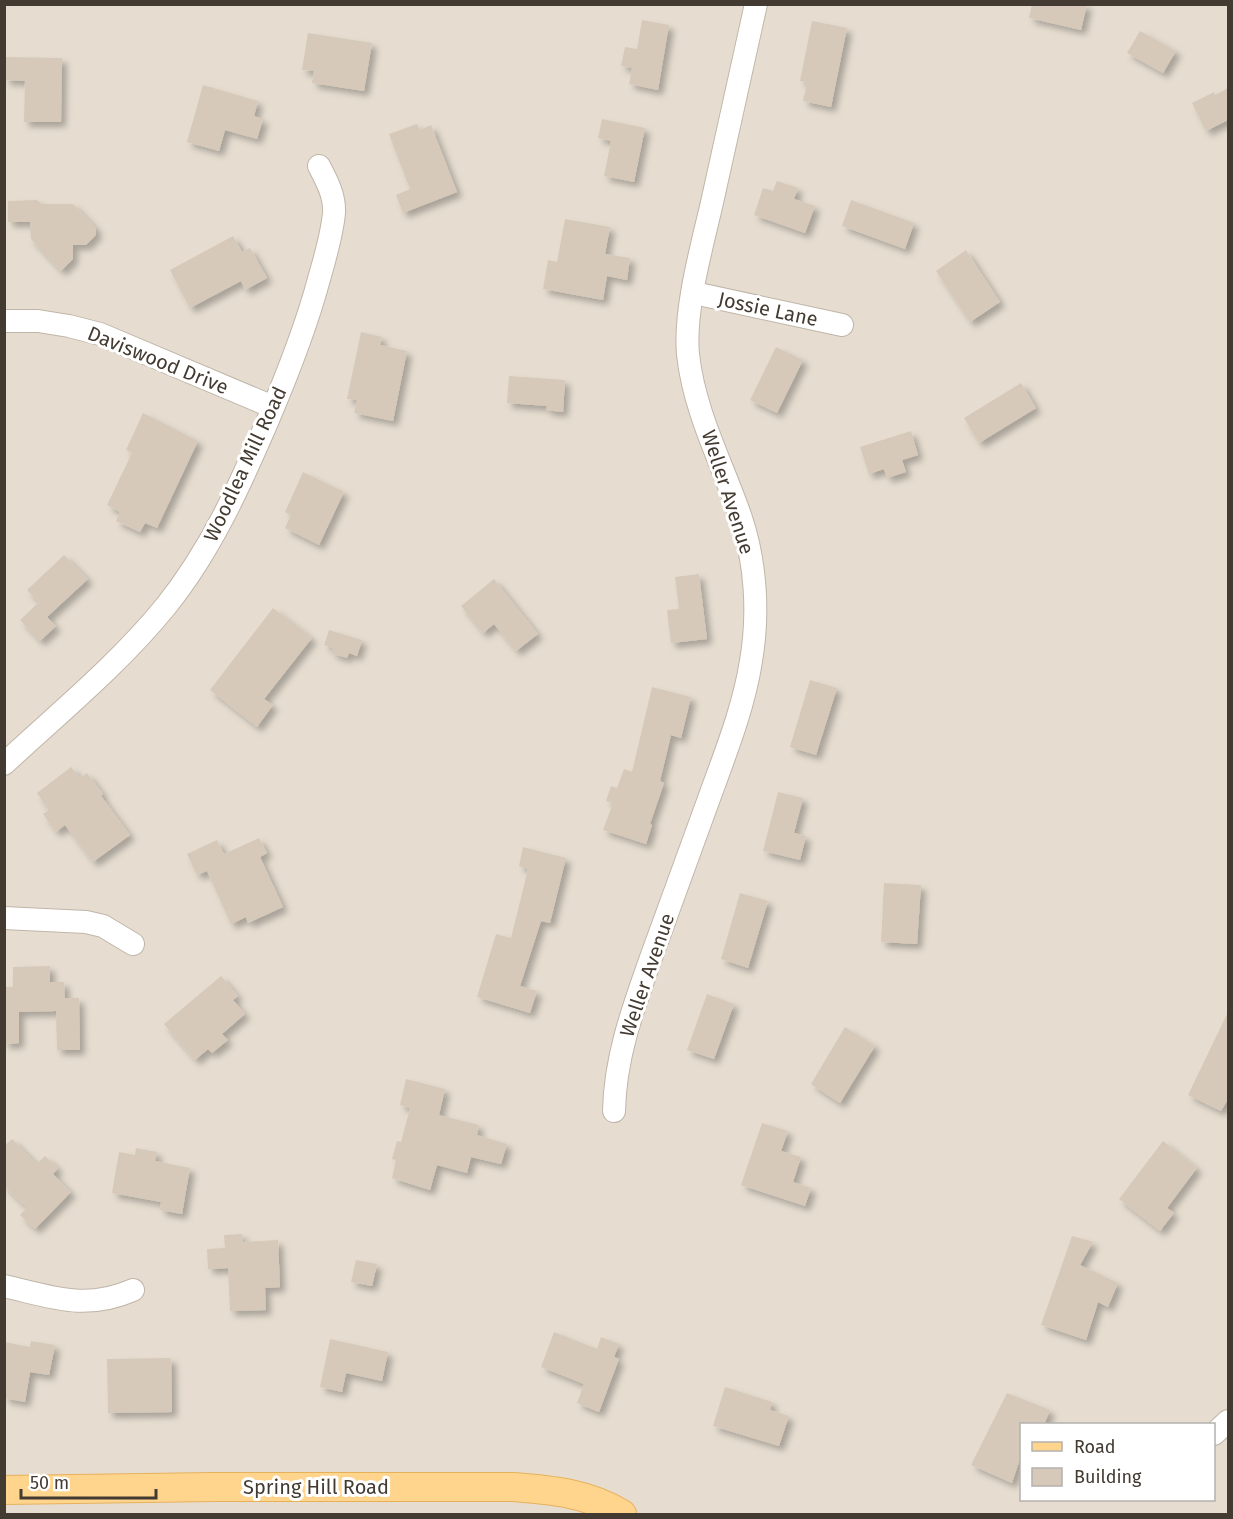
<svg xmlns="http://www.w3.org/2000/svg" width="1233" height="1519" viewBox="0 0 1233 1519" font-family="'Fira Sans',sans-serif">
<style>
.residential{fill:#e6ddd0;fill-rule:evenodd}
.building{fill:#d6c9ba;filter:url(#shadow)}
.lines{fill:none;stroke-linecap:round;stroke-linejoin:round}
.minor-casing{stroke:#c0b5a8;stroke-width:24}
.major-casing{stroke:#e6b15b;stroke-width:30}
.minor{stroke:#fff;stroke-width:22}
.major{stroke:#ffd58d;stroke-width:28}
.labels{text-anchor:middle;dominant-baseline:central;stroke-width:6;stroke-linejoin:round;paint-order:stroke}
.street-label{font-size:20px;fill:#433b32;stroke:#fff}
</style>
<defs>
<filter id="shadow"><feDropShadow dx="5" dy="5" stdDeviation="3" flood-color="#0004"/></filter>
</defs>
<rect width="100%" height="100%" fill="#f2ece2"/>
<path class="residential" d="M 5,5 L 1228,5 L 1228,1514 L 5,1514 ZM 1022,1424 L 1214,1424 L 1214,1500 L 1022,1500 Z"/>
<g class="building">
<path d="M 1032,4 L 1087,4 L 1081,30 L 1029,18 Z"/>
<path d="M 642,20 L 669,25 L 658,90 L 629,84 L 632,68 L 621,66 L 625,47 L 637,49 Z"/>
<path d="M 812,21 L 847,28 L 831,107 L 803,101 L 807,82 L 800,81 Z"/>
<path d="M 1140,31 L 1176,51 L 1163,73 L 1127,53 Z"/>
<path d="M 308,33 L 372,43 L 364,91 L 312,83 L 314,71 L 302,70 Z"/>
<path d="M 5,57 L 62,58 L 61,122 L 24,122 L 25,81 L 5,80 Z"/>
<path d="M 203,85 L 258,101 L 254,116 L 263,119 L 257,139 L 225,130 L 219,151 L 187,142 Z"/>
<path d="M 1228,88 L 1228,120 L 1206,131 L 1192,103 L 1214,92 L 1215,95 Z"/>
<path d="M 602,119 L 645,128 L 634,182 L 604,176 L 611,141 L 598,138 Z"/>
<path d="M 417,124 L 420,130 L 431,125 L 457,192 L 403,213 L 396,195 L 410,189 L 389,134 Z"/>
<path d="M 777,181 L 798,188 L 794,199 L 815,206 L 805,233 L 754,215 L 763,188 L 773,191 Z"/>
<path d="M 37,200 L 42,204 L 73,204 L 96,228 L 96,235 L 86,245 L 73,245 L 73,259 L 61,271 L 31,239 L 30,222 L 8,222 L 8,201 Z"/>
<path d="M 851,200 L 914,223 L 905,249 L 842,226 Z"/>
<path d="M 565,219 L 610,227 L 605,254 L 630,258 L 627,280 L 607,276 L 603,300 L 543,289 L 548,260 L 557,262 Z"/>
<path d="M 233,236 L 242,252 L 250,248 L 267,278 L 245,290 L 241,281 L 190,308 L 170,270 Z"/>
<path d="M 966,250 L 1000,302 L 970,322 L 936,271 Z"/>
<path d="M 361,332 L 382,337 L 380,345 L 407,351 L 393,421 L 354,413 L 357,400 L 347,399 Z"/>
<path d="M 776,347 L 803,360 L 777,413 L 750,400 Z"/>
<path d="M 509,376 L 565,380 L 563,412 L 546,410 L 547,406 L 507,403 Z"/>
<path d="M 1021,383 L 1036,408 L 979,443 L 964,418 Z"/>
<path d="M 143,413 L 198,441 L 157,528 L 145,523 L 140,532 L 116,521 L 120,512 L 107,505 L 132,453 L 126,450 Z"/>
<path d="M 911,431 L 918,455 L 902,460 L 906,472 L 887,478 L 884,469 L 869,474 L 860,447 Z"/>
<path d="M 303,472 L 344,492 L 319,545 L 285,528 L 291,515 L 285,512 Z"/>
<path d="M 64,555 L 88,579 L 47,617 L 56,626 L 40,641 L 20,620 L 39,602 L 27,590 Z"/>
<path d="M 699,574 L 707,639 L 671,643 L 667,610 L 679,609 L 675,577 Z"/>
<path d="M 494,579 L 538,634 L 516,651 L 494,624 L 483,633 L 461,606 Z"/>
<path d="M 273,608 L 312,638 L 264,699 L 273,705 L 257,727 L 210,690 Z"/>
<path d="M 329,630 L 362,640 L 357,656 L 349,653 L 347,658 L 331,653 L 333,648 L 324,645 Z"/>
<path d="M 810,680 L 837,688 L 816,755 L 790,747 Z"/>
<path d="M 652,687 L 691,697 L 681,738 L 671,735 L 660,781 L 664,783 L 650,824 L 652,825 L 646,844 L 603,830 L 613,803 L 606,801 L 611,786 L 617,788 L 624,769 L 632,772 Z"/>
<path d="M 71,767 L 80,778 L 87,773 L 103,794 L 101,796 L 130,835 L 93,862 L 65,825 L 56,832 L 43,814 L 49,810 L 37,793 Z"/>
<path d="M 778,792 L 803,798 L 794,833 L 806,836 L 800,860 L 763,851 Z"/>
<path d="M 259,838 L 267,853 L 260,857 L 283,907 L 248,923 L 246,917 L 231,924 L 207,871 L 197,875 L 187,854 L 217,840 L 224,854 Z"/>
<path d="M 523,847 L 566,858 L 550,923 L 541,921 L 520,986 L 537,991 L 530,1013 L 477,997 L 496,934 L 511,938 L 528,869 L 519,866 Z"/>
<path d="M 884,883 L 921,885 L 917,944 L 881,942 Z"/>
<path d="M 740,893 L 768,901 L 748,968 L 721,959 Z"/>
<path d="M 50,966 L 50,982 L 64,982 L 65,998 L 79,998 L 80,1050 L 57,1050 L 56,1011 L 19,1012 L 19,1043 L 4,1044 L 4,987 L 13,987 L 13,967 Z"/>
<path d="M 221,976 L 238,996 L 233,1000 L 245,1014 L 222,1034 L 228,1040 L 212,1053 L 208,1049 L 195,1060 L 164,1024 Z"/>
<path d="M 707,994 L 734,1004 L 714,1059 L 687,1050 Z"/>
<path d="M 1228,1012 L 1228,1099 L 1221,1111 L 1188,1095 Z"/>
<path d="M 845,1027 L 875,1046 L 840,1103 L 811,1084 Z"/>
<path d="M 406,1079 L 445,1089 L 439,1115 L 479,1125 L 477,1135 L 507,1144 L 501,1164 L 471,1157 L 467,1173 L 437,1165 L 430,1190 L 392,1178 L 396,1160 L 392,1159 L 397,1141 L 401,1142 L 410,1108 L 400,1105 Z"/>
<path d="M 762,1123 L 788,1131 L 781,1151 L 801,1157 L 793,1182 L 811,1188 L 805,1206 L 741,1185 Z"/>
<path d="M 12,1139 L 37,1164 L 45,1156 L 58,1168 L 53,1174 L 71,1192 L 35,1229 L 20,1215 L 27,1208 L 4,1186 L 4,1146 Z"/>
<path d="M 1163,1141 L 1197,1168 L 1167,1208 L 1174,1213 L 1160,1231 L 1119,1199 Z"/>
<path d="M 136,1148 L 157,1152 L 155,1161 L 190,1168 L 182,1214 L 160,1210 L 161,1202 L 112,1193 L 119,1152 L 135,1155 Z"/>
<path d="M 242,1234 L 243,1242 L 278,1240 L 280,1287 L 265,1288 L 266,1310 L 230,1311 L 228,1268 L 208,1269 L 207,1249 L 225,1248 L 224,1235 Z"/>
<path d="M 1072,1236 L 1093,1242 L 1080,1265 L 1118,1283 L 1108,1307 L 1098,1302 L 1086,1340 L 1041,1325 Z"/>
<path d="M 356,1260 L 377,1264 L 372,1286 L 351,1282 Z"/>
<path d="M 554,1332 L 597,1349 L 601,1337 L 619,1344 L 614,1357 L 619,1359 L 599,1412 L 577,1403 L 584,1384 L 541,1367 Z"/>
<path d="M 330,1339 L 388,1352 L 382,1381 L 346,1373 L 342,1392 L 320,1387 Z"/>
<path d="M 31,1341 L 55,1345 L 49,1375 L 30,1372 L 25,1402 L 4,1398 L 4,1342 L 30,1347 Z"/>
<path d="M 171,1358 L 172,1412 L 108,1413 L 107,1359 Z"/>
<path d="M 725,1387 L 772,1402 L 770,1410 L 789,1416 L 779,1446 L 713,1426 Z"/>
<path d="M 1007,1393 L 1050,1410 L 1044,1425 L 1022,1425 L 1022,1453 L 1012,1483 L 971,1465 Z"/>
</g>
<g class="lines">
<defs>
<g id="minor">
<path d="M 694,293 L 842,325"/>
<path d="M 4,321 L 38,321 L 69,326 L 100,334 L 273,407"/>
<path d="M 4,764 C 59,713 119,664 166,606 C 211,550 240,485 268,420 C 288,373 306,328 319,279 C 325,258 332,235 334,213 C 335,196 327,181 319,166"/>
<path d="M 4,918 L 86,922 L 103,926 L 133,944"/>
<path d="M 614,1111 C 615,1056 634,1006 652,955 C 672,901 691,847 711,793 C 727,749 744,706 751,661 C 759,614 756,563 741,518 C 723,465 694,412 688,354 C 684,312 701,249 711,207 C 726,139 741,72 756,4"/>
<path d="M 4,1286 C 52,1297 85,1311 133,1290"/>
<path d="M 1214,1434 L 1228,1421"/>
</g>
<path id="major" d="M 4,1490 L 214,1487 L 513,1487 C 552,1490 587,1493 622,1514"/>
</defs>
<use href="#minor" class="minor-casing"/>
<use href="#major" class="major-casing"/>
<use href="#minor" class="minor"/>
<use href="#major" class="major"/>
</g>
<g class="labels">
<g class="street-label">
<text transform="translate(768 309) rotate(12)">Jossie Lane</text>
<text transform="translate(158 360) rotate(22)">Daviswood Drive</text>
<text transform="translate(245 464) rotate(-65)">Woodlea Mill Road</text>
<text transform="translate(728 492) rotate(72)">Weller Avenue</text>
<text transform="translate(647 975) rotate(-71)">Weller Avenue</text>
<text x="316" y="1487">Spring Hill Road</text>
</g>
</g>
<rect width="1233" height="1519" fill="none" stroke="#433b32" stroke-width="12"/>
<rect x="1020" y="1423" width="195" height="78" fill="#ffffff" stroke="#b4b1ad" stroke-width="1.5"/>
<rect x="1032" y="1442" width="30" height="9" fill="#ffd58d" stroke="#b4b1ad" stroke-width="1.5"/>
<text x="1074" y="1453" font-size="18" fill="#433b32">Road</text>
<rect x="1032" y="1468" width="30" height="18" fill="#d6c9ba" stroke="#b4b1ad" stroke-width="1.5"/>
<text x="1074" y="1483" font-size="18" fill="#433b32">Building</text>
<path d="M21 1489v9h135v-9" fill="none" stroke="#433b32" stroke-width="3"/>
<text x="30" y="1489" font-size="18" fill="#433b32" stroke="#ffffff" stroke-width="4.5" paint-order="stroke">50 m</text>
</svg>
